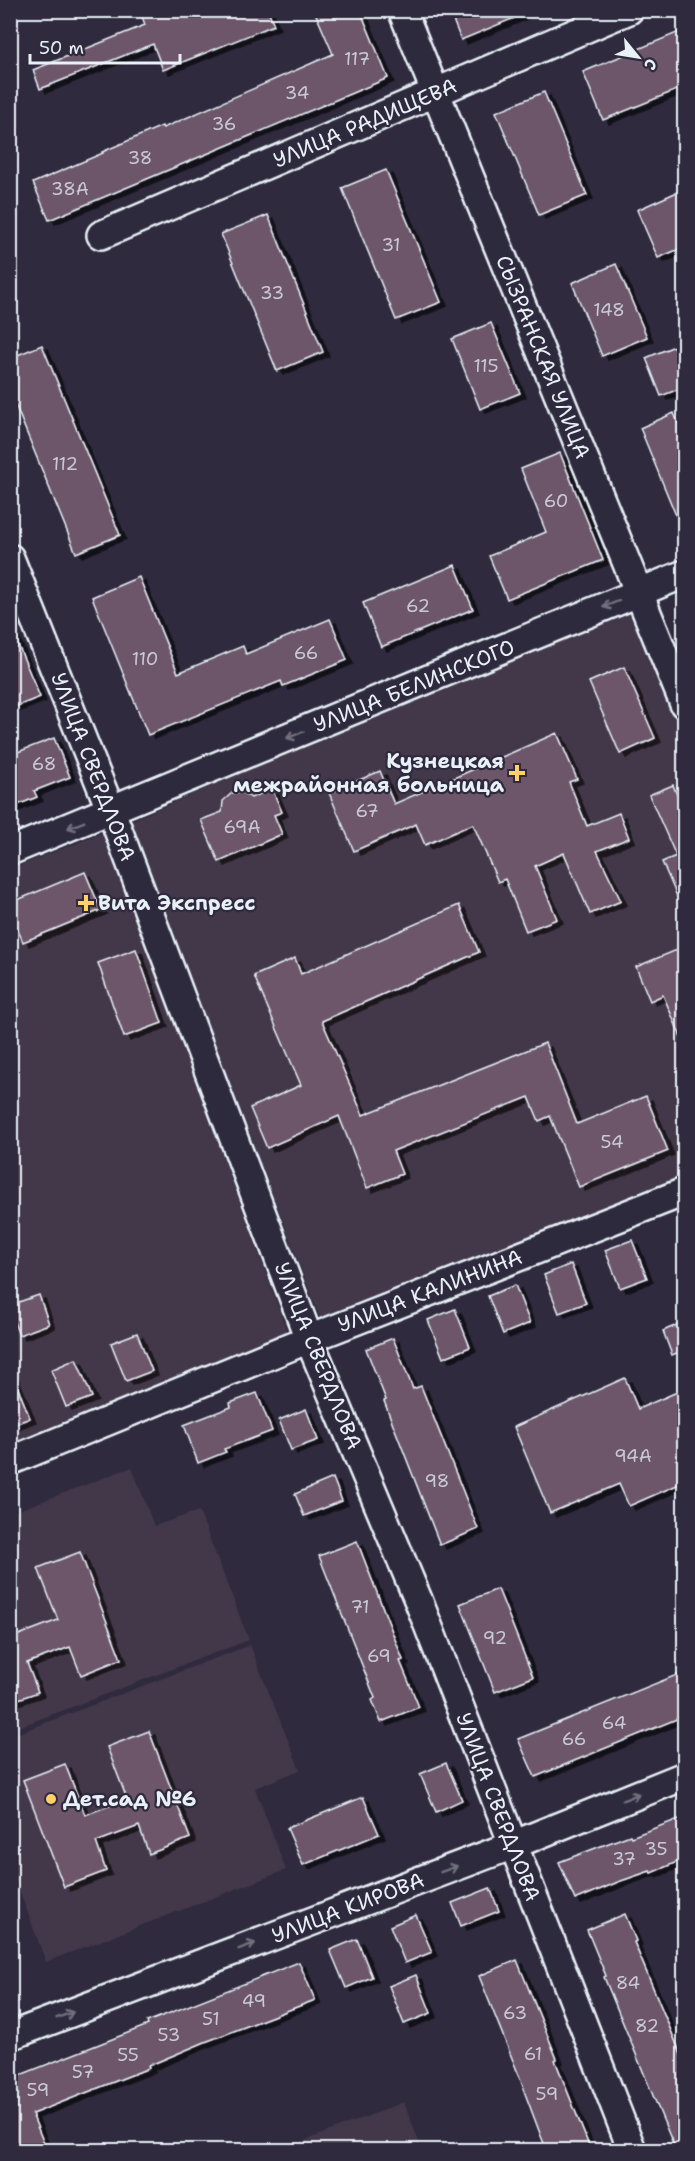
<svg xmlns="http://www.w3.org/2000/svg" width="695" height="2161" viewBox="0 0 695 2161" font-family="'Shantell Sans',sans-serif">
<style>
.built{fill:#42384a}
.building{fill:#6d576a;stroke:#e8f1f8;stroke-width:1.5;filter:url(#shadow)}
.lines{fill:none;stroke-linecap:round;stroke-linejoin:round}
.minor-casing{stroke:#e8f1f8;stroke-width:32}
.minor{stroke:#2f2a3d;stroke-width:27}
.oneway{stroke:#70707e}
.poi-dot{fill:#ffd166;stroke:#2f2a3d;stroke-width:2}
.labels{text-anchor:middle;dominant-baseline:central;stroke-width:4.5;stroke-linejoin:round;paint-order:stroke}
.number-label{font-size:18px;fill:#c9cad4}
.street-label{font-size:21px;fill:#e8f1f8;stroke:#2f2a3d}
.poi-label{font-size:21px;font-weight:bold;fill:#e8f1f8;stroke:#2f2a3d;text-anchor:start}
</style>
<defs>
<filter id="shadow"><feDropShadow dx="6" dy="4" stdDeviation="0" flood-color="#0009"/></filter>
</defs>
<rect width="100%" height="100%" fill="#2f2a3d"/>
<filter id="ink" filterUnits="userSpaceOnUse"><feTurbulence type="fractalNoise" baseFrequency=".0167" numOctaves="2"/><feDisplacementMap in="SourceGraphic" scale="12" xChannelSelector="R" yChannelSelector="G"/><feConvolveMatrix kernelMatrix="1 2 1 2 8 2 1 2 1" color-interpolation-filters="sRGB"/></filter>
<g filter="url(#ink)">
<g class="built">
<path d="M 636,604 L 684,722 L 684,1185 L 323,1326 L 130,821 Z"/>
<path d="M 104,832 L 287,1331 L 11,1445 L 11,869 Z"/>
<path d="M 132,1467 L 154,1526 L 199,1511 L 249,1640 L 11,1730 L 11,1513 Z"/>
<path d="M 250,1645 L 300,1770 L 255,1788 L 286,1870 L 46,1962 L 11,1868 L 11,1736 Z"/>
<path d="M 404,2102 L 422,2150 L 281,2150 Z"/>
</g>
<g class="building">
<path d="M 140,10 L 268,10 L 274,25 L 163,70 L 153,44 L 40,89 L 33,70 L 145,25 Z"/>
<path d="M 314,10 L 360,10 L 388,78 L 49,220 L 33,183 L 103,153 L 102,152 L 162,126 L 163,128 L 333,54 Z"/>
<path d="M 449,10 L 531,10 L 531,11 L 461,40 Z"/>
<path d="M 684,30 L 684,87 L 603,120 L 583,72 Z"/>
<path d="M 544,92 L 587,195 L 539,215 L 496,112 Z"/>
<path d="M 386,170 L 441,302 L 396,320 L 342,188 Z"/>
<path d="M 684,189 L 684,247 L 658,258 L 637,210 Z"/>
<path d="M 268,215 L 323,352 L 277,371 L 221,234 Z"/>
<path d="M 616,264 L 647,337 L 602,356 L 572,283 Z"/>
<path d="M 491,323 L 520,393 L 480,409 L 452,339 Z"/>
<path d="M 684,342 L 684,387 L 661,396 L 646,358 Z"/>
<path d="M 42,345 L 120,535 L 76,553 L 10,392 L 10,358 Z"/>
<path d="M 674,413 L 684,438 L 684,535 L 640,428 Z"/>
<path d="M 560,453 L 603,560 L 507,599 L 489,556 L 546,532 L 521,469 Z"/>
<path d="M 455,565 L 473,609 L 381,647 L 363,603 Z"/>
<path d="M 139,577 L 178,673 L 243,646 L 246,654 L 330,619 L 347,660 L 283,686 L 281,681 L 148,735 L 92,597 Z"/>
<path d="M 10,626 L 40,697 L 10,709 Z"/>
<path d="M 624,667 L 655,738 L 620,754 L 589,682 Z"/>
<path d="M 557,733 L 577,779 L 569,782 L 587,826 L 619,813 L 629,838 L 597,851 L 621,901 L 590,914 L 564,853 L 535,866 L 557,919 L 526,931 L 505,879 L 498,882 L 473,824 L 425,845 L 416,824 L 354,851 L 329,793 L 380,771 L 394,804 Z"/>
<path d="M 54,738 L 70,777 L 34,791 L 37,797 L 10,808 L 10,755 Z"/>
<path d="M 673,785 L 684,812 L 684,912 L 662,862 L 676,856 L 649,795 Z"/>
<path d="M 272,789 L 282,812 L 274,815 L 282,834 L 219,862 L 201,820 L 222,812 L 223,801 L 232,793 L 242,792 L 251,798 Z"/>
<path d="M 85,872 L 101,910 L 23,942 L 10,911 L 10,903 Z"/>
<path d="M 459,905 L 479,952 L 322,1021 L 363,1115 L 545,1043 L 577,1124 L 646,1096 L 668,1151 L 579,1187 L 550,1116 L 539,1121 L 529,1097 L 393,1151 L 402,1174 L 367,1188 L 339,1116 L 267,1148 L 250,1108 L 301,1085 L 254,976 L 295,958 L 301,974 Z"/>
<path d="M 684,947 L 684,1044 L 663,995 L 650,1001 L 636,967 Z"/>
<path d="M 136,949 L 162,1023 L 124,1037 L 98,963 Z"/>
<path d="M 632,1240 L 647,1278 L 620,1288 L 605,1250 Z"/>
<path d="M 571,1264 L 586,1303 L 559,1313 L 544,1275 Z"/>
<path d="M 515,1285 L 530,1323 L 503,1334 L 488,1296 Z"/>
<path d="M 39,1295 L 49,1324 L 19,1335 L 10,1312 L 10,1305 Z"/>
<path d="M 455,1309 L 470,1347 L 443,1358 L 428,1320 Z"/>
<path d="M 684,1322 L 684,1350 L 672,1355 L 663,1331 Z"/>
<path d="M 137,1333 L 152,1371 L 126,1381 L 111,1343 Z"/>
<path d="M 393,1338 L 413,1389 L 421,1386 L 478,1529 L 440,1545 L 384,1401 L 386,1400 L 366,1349 Z"/>
<path d="M 76,1359 L 92,1397 L 66,1407 L 51,1370 Z"/>
<path d="M 11,1371 L 30,1418 L 10,1426 L 10,1372 Z"/>
<path d="M 625,1378 L 638,1409 L 684,1389 L 684,1482 L 629,1506 L 619,1484 L 550,1513 L 514,1427 Z"/>
<path d="M 257,1393 L 272,1431 L 224,1449 L 226,1452 L 198,1463 L 184,1425 L 231,1407 L 230,1403 Z"/>
<path d="M 306,1409 L 318,1440 L 291,1450 L 279,1420 Z"/>
<path d="M 333,1478 L 342,1501 L 304,1516 L 295,1494 Z"/>
<path d="M 357,1541 L 403,1660 L 400,1661 L 419,1707 L 381,1722 L 372,1700 L 375,1698 L 319,1556 Z"/>
<path d="M 80,1552 L 121,1659 L 81,1675 L 70,1647 L 27,1663 L 38,1692 L 10,1702 L 10,1624 L 16,1636 L 58,1620 L 38,1568 Z"/>
<path d="M 498,1589 L 533,1677 L 495,1692 L 460,1604 Z"/>
<path d="M 684,1672 L 684,1716 L 535,1777 L 518,1739 Z"/>
<path d="M 149,1731 L 190,1838 L 149,1854 L 139,1826 L 96,1842 L 106,1871 L 64,1887 L 23,1780 L 65,1764 L 85,1815 L 127,1799 L 107,1747 Z"/>
<path d="M 446,1763 L 462,1800 L 436,1812 L 420,1774 Z"/>
<path d="M 363,1797 L 379,1834 L 303,1865 L 287,1828 Z"/>
<path d="M 684,1817 L 684,1859 L 651,1873 L 650,1871 L 618,1882 L 575,1900 L 559,1862 L 630,1835 L 631,1837 Z"/>
<path d="M 490,1888 L 499,1911 L 461,1926 L 452,1903 Z"/>
<path d="M 625,1914 L 636,1941 L 634,1942 L 684,2062 L 684,2151 L 676,2151 L 604,1977 L 606,1976 L 587,1930 Z"/>
<path d="M 416,1915 L 432,1952 L 405,1963 L 390,1926 Z"/>
<path d="M 357,1939 L 372,1977 L 346,1988 L 330,1950 Z"/>
<path d="M 517,1960 L 557,2059 L 555,2060 L 591,2151 L 547,2151 L 541,2136 L 523,2088 L 524,2088 L 479,1976 Z"/>
<path d="M 299,1962 L 315,2000 L 205,2042 L 148,2066 L 149,2068 L 32,2114 L 47,2151 L 10,2151 L 10,2079 L 148,2025 L 147,2022 Z"/>
<path d="M 416,1975 L 431,2013 L 404,2024 L 389,1986 Z"/>
</g>
<g class="lines">
<defs>
<g id="minor">
<path d="M 402,10 L 684,704"/>
<path d="M 101,235 L 629,10"/>
<path d="M 10,558 L 111,811 L 309,1339 L 419,1602 L 632,2150"/>
<path d="M 10,851 L 684,574"/>
<path d="M 10,1461 L 309,1339 L 684,1192"/>
<path d="M 10,2036 L 513,1845 L 684,1776"/>
</g>
</defs>
<use href="#minor" class="minor-casing"/>
<use href="#minor" class="minor"/>
</g>
<defs><path id="oneway-shaft" d="M-6 0H5M1.5-3L5.5 0L1.5 3" fill="none" stroke-width="1.6" stroke-linecap="round" stroke-linejoin="round" transform="scale(1.5)"/></defs>
<g class="oneway">
<use href="#oneway-shaft" transform="translate(611 604) rotate(158)"/>
<use href="#oneway-shaft" transform="translate(295 735) rotate(158)"/>
<use href="#oneway-shaft" transform="translate(76 825) rotate(158)"/>
<use href="#oneway-shaft" transform="translate(631 1797) rotate(-22)"/>
<use href="#oneway-shaft" transform="translate(449 1869) rotate(-21)"/>
<use href="#oneway-shaft" transform="translate(247 1946) rotate(-21)"/>
<use href="#oneway-shaft" transform="translate(65 2015) rotate(-21)"/>
</g>
</g>
<g class="poi-dot">
<path d="M514 764h6v6h6v6h-6v6h-6v-6h-6v-6h6z"/>
<path d="M83 894h6v6h6v6h-6v6h-6v-6h-6v-6h6z"/>
<circle cx="51" cy="1799" r="6"/>
</g>
<g class="labels">
<g class="number-label">
<text x="357" y="59">117</text>
<text x="297" y="93">34</text>
<text x="224" y="124">36</text>
<text x="140" y="158">38</text>
<text x="70" y="189">38А</text>
<text x="391" y="245">31</text>
<text x="272" y="293">33</text>
<text x="609" y="310">148</text>
<text x="486" y="366">115</text>
<text x="65" y="464">112</text>
<text x="556" y="501">60</text>
<text x="418" y="606">62</text>
<text x="306" y="653">66</text>
<text x="145" y="659">110</text>
<text x="44" y="764">68</text>
<text x="367" y="811">67</text>
<text x="242" y="827">69А</text>
<text x="612" y="1142">54</text>
<text x="633" y="1456">94А</text>
<text x="437" y="1481">98</text>
<text x="360" y="1607">71</text>
<text x="495" y="1638">92</text>
<text x="379" y="1656">69</text>
<text x="614" y="1723">64</text>
<text x="574" y="1739">66</text>
<text x="656" y="1849">35</text>
<text x="624" y="1859">37</text>
<text x="628" y="1983">84</text>
<text x="254" y="2001">49</text>
<text x="515" y="2013">63</text>
<text x="211" y="2019">51</text>
<text x="647" y="2026">82</text>
<text x="169" y="2035">53</text>
<text x="533" y="2054">61</text>
<text x="128" y="2055">55</text>
<text x="83" y="2072">57</text>
<text x="38" y="2090">59</text>
<text x="547" y="2094">59</text>
</g>
<g class="street-label">
<text transform="translate(365 123) rotate(-23)">УЛИЦА РАДИЩЕВА</text>
<text transform="translate(543 357) rotate(68)">СЫЗРАНСКАЯ УЛИЦА</text>
<text transform="translate(414 686) rotate(-22)">УЛИЦА БЕЛИНСКОГО</text>
<text transform="translate(93 767) rotate(69)">УЛИЦА СВЕРДЛОВА</text>
<text transform="translate(430 1291) rotate(-21)">УЛИЦА КАЛИНИНА</text>
<text transform="translate(318 1356) rotate(68)">УЛИЦА СВЕРДЛОВА</text>
<text transform="translate(498 1807) rotate(69)">УЛИЦА СВЕРДЛОВА</text>
<text transform="translate(348 1908) rotate(-21)">УЛИЦА КИРОВА</text>
</g>
<g class="poi-label">
<text x="504" y="761" text-anchor="end">Кузнецкая<tspan x="504" dy="24">межрайонная больница</tspan></text>
<text x="98" y="903">Вита Экспресс</text>
<text x="63" y="1799">Дет.сад №6</text>
</g>
</g>
<rect width="695" height="2161" fill="none" stroke="#2f2a3d" stroke-width="36"/>
<rect x="18" y="18" width="659" height="2125" fill="none" stroke="#e8f1f8" stroke-width="2" filter="url(#ink)"/>
<g transform="translate(638 57) rotate(120)" stroke="#2f2a3d" stroke-width="4.5" paint-order="stroke">
<path d="M0-4.5L10 22L0 15L-10 22Z" fill="#e8f1f8"/>
<text y="-9" font-size="16" font-weight="bold" text-anchor="middle" fill="#e8f1f8">С</text>
</g>
<path d="M30 54v9h150v-9" fill="none" stroke="#e8f1f8" stroke-width="3"/>
<text x="39" y="54" font-size="18" fill="#e8f1f8" stroke="#2f2a3d" stroke-width="4.5" paint-order="stroke">50 m</text>
</svg>
